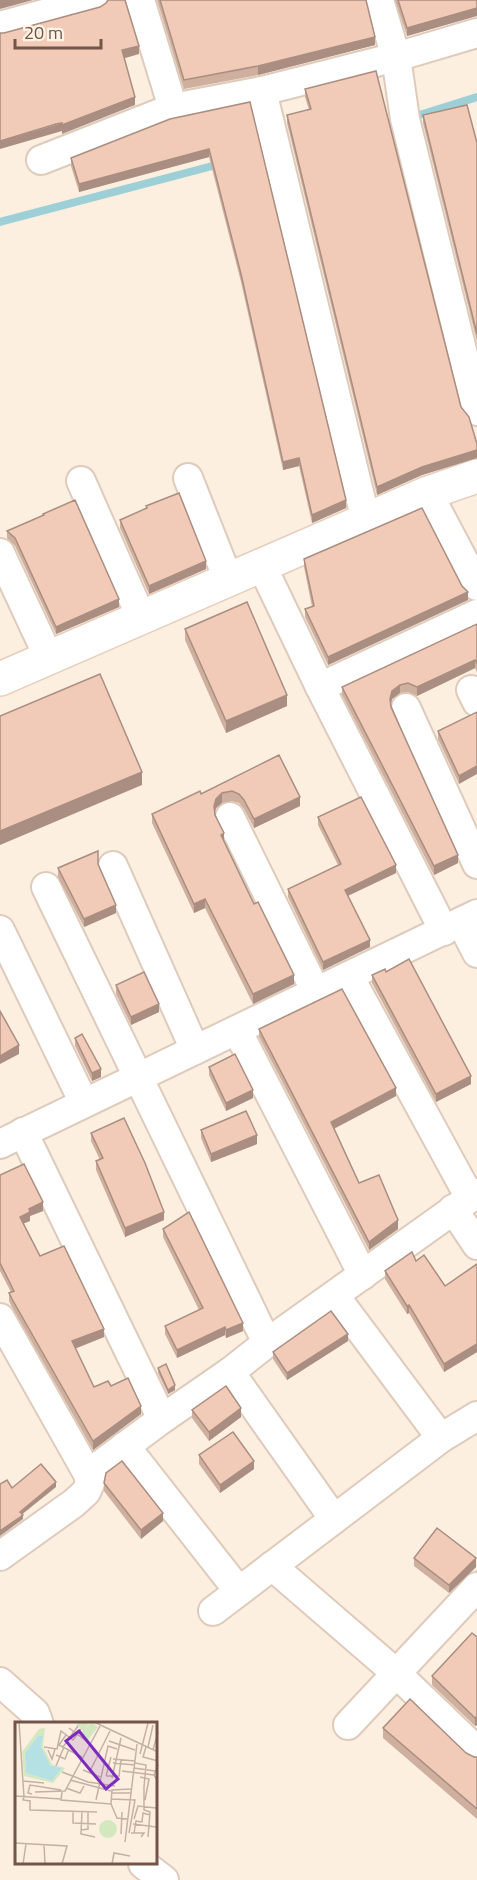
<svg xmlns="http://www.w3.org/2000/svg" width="477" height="1880" viewBox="0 0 477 1880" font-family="'Titillium Web',sans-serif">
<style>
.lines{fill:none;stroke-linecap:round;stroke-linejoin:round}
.stream{stroke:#9cd0d6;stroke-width:8}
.street-casing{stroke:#dfcbbc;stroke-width:32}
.secondary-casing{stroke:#e6cdbc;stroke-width:36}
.street{stroke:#fff;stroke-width:28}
.secondary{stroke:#fff;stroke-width:33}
.wall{fill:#cfaf9e}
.shaded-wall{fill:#a98e81}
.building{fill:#f1cbb8;stroke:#a98e81;stroke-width:1.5}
.inset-road{fill:none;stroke:#c5b1a3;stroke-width:1.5}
.view{fill:#7b2cbf;fill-opacity:0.15;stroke:#7b2cbf;stroke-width:3}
.inset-edge{fill:none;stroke:#725448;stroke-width:3}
</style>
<rect width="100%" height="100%" fill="#fcefe0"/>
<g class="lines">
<g class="stream">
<path d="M 410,118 L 477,97"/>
<path d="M 0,222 L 220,164"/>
</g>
<defs>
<g id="street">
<path d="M 140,0 L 173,108 L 262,91 L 396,57 L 477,33"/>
<path d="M 379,0 L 396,57 L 405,119 L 477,411"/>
<path d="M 0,26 L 95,0"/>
<path d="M 262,91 L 366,521"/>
<path d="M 41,160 L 173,108"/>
<path d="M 188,478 L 228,579"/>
<path d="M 81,481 L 141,617"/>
<path d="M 428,493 L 477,586"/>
<path d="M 0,553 L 49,658"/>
<path d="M 261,564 L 320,687 L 444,931"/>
<path d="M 320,687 L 477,614"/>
<path d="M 471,690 L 477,702"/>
<path d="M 406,708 L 477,864"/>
<path d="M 230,817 L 316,992"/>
<path d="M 113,866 L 195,1050"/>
<path d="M 46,887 L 267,1343"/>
<path d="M 461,922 L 477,953"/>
<path d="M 0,930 L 84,1103"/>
<path d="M 349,976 L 470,1198"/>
<path d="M 237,1030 L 363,1275"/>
<path d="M 23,1132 L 162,1419"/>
<path d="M 0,1144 L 477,914"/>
<path d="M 453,1209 L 477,1245"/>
<path d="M 335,1296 L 441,1438"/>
<path d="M 0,1318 L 88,1474 L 90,1483 L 86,1492 L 74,1503 L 0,1556"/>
<path d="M 230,1372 L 334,1519"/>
<path d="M 125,1446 L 238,1590"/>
<path d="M 88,1474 L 162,1419 L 230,1372 L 267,1343 L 477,1193"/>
<path d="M 272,1566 L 396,1673 L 477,1751"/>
<path d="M 213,1611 L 441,1438 L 477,1416"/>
<path d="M 0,1682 L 35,1713 L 39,1724"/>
<path d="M 348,1725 L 477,1587"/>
<path d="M 143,1864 L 164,1880"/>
</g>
<path id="secondary" d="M 0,679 L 428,493 L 477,476"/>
</defs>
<use href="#street" class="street-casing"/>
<use href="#secondary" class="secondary-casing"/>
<use href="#street" class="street"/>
<use href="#secondary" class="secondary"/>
</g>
<g class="wall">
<path d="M 157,0 L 366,0 L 375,45 L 258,75 L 184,89 Z"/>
<path d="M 395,0 L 477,0 L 472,17 L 407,36 Z"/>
<path d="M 305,89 L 461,407 L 477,444 L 477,458 L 422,475 L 377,495 L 287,123 L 287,115 L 309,110 L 305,97 Z"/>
<path d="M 250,102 L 346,508 L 312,523 L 299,466 L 283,470 L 241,282 L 209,157 L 79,192 L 71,166 L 71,158 Z"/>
<path d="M 423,115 L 477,143 L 477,342 L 423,123 Z"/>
<path d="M 146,506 L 206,569 L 149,594 L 120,528 L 120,520 L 146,509 Z"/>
<path d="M 43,514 L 119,607 L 56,634 L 15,546 L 7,538 L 7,531 L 43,515 Z"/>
<path d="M 304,559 L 468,600 L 328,665 L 305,617 L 305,609 L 312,607 L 304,567 Z"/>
<path d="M 477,624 L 477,672 L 475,668 L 417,696 L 408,692 L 400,693 L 392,699 L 391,704 L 458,863 L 434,875 L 342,695 L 342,687 Z"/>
<path d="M 185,629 L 287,706 L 226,733 L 185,640 Z"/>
<path d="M 477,712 L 459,784 L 438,739 L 438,731 Z"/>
<path d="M 279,755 L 300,806 L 254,828 L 244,809 L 239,803 L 232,801 L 222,803 L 216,808 L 215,812 L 224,842 L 254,904 L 294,984 L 253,1004 L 205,908 L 194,913 L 152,823 L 152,814 L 201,794 Z"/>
<path d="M 318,817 L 396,873 L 348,896 L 370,947 L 323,970 L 288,897 L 288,889 L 338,865 L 318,825 Z"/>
<path d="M 98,864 L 116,913 L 84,927 L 58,877 L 58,868 Z"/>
<path d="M 372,975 L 471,1084 L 436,1102 L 372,983 Z"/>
<path d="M 116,985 L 159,1012 L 131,1025 L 116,994 Z"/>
<path d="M 259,1029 L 396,1096 L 334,1129 L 359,1183 L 398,1229 L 369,1250 L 259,1037 Z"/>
<path d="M 75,1038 L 101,1077 L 92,1081 L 75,1046 Z"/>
<path d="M 209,1067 L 253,1098 L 226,1111 L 209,1075 Z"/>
<path d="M 201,1130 L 257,1144 L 211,1162 L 201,1138 Z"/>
<path d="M 91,1133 L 164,1220 L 125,1237 L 96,1170 L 96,1161 L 100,1160 L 91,1141 Z"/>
<path d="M 0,1175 L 43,1211 L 30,1216 L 30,1221 L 23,1223 L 40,1256 L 104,1337 L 75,1348 L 94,1387 L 111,1386 L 141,1414 L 93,1450 L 12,1307 L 9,1301 L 9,1293 L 11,1292 L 0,1271 Z"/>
<path d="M 163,1229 L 243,1331 L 226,1338 L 225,1335 L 177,1358 L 165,1334 L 165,1326 L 199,1310 L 163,1237 Z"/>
<path d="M 416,1261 L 445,1286 L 477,1264 L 477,1352 L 444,1372 L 409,1313 L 407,1314 L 385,1279 L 385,1271 Z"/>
<path d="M 348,1341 L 287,1380 L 273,1359 L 273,1352 Z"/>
<path d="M 158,1368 L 175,1390 L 168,1394 L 158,1373 Z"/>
<path d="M 192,1410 L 241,1417 L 209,1441 L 192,1418 Z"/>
<path d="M 199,1455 L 254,1469 L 220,1493 L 199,1464 Z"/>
<path d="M 104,1483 L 163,1521 L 141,1539 L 104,1491 Z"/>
<path d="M 414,1558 L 476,1567 L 449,1593 L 414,1566 Z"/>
<path d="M 477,1637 L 477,1725 L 475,1726 L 432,1685 L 432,1676 Z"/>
<path d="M 383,1728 L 466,1753 L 474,1757 L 477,1757 L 477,1819 L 383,1738 Z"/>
</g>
<g class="shaded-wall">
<path d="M 0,0 L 33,0 L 0,9 Z"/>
<path d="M 477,8 L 477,16 L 407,36 L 407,28 Z"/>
<path d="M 375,37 L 375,45 L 258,75 L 258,66 Z"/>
<path d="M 139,46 L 139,54 L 122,59 L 122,50 Z"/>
<path d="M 135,97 L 135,105 L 62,134 L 62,125 Z"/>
<path d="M 62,123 L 62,131 L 0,149 L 0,141 Z"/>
<path d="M 209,149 L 209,157 L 79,192 L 79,184 Z"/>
<path d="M 477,450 L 477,458 L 422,475 L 377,495 L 377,487 L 422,467 Z"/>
<path d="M 299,458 L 299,466 L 283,470 L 283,462 Z"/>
<path d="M 346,500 L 346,508 L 312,523 L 312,515 Z"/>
<path d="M 206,561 L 206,569 L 149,594 L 149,586 Z"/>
<path d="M 468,592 L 468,600 L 328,665 L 328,657 Z"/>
<path d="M 119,599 L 119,607 L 56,634 L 56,627 Z"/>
<path d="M 475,660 L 475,668 L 417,696 L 417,687 Z"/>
<path d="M 400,685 L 400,693 L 392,699 L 390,707 L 390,699 L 392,691 Z"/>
<path d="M 287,695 L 287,706 L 226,733 L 226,721 Z"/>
<path d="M 477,766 L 477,774 L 459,784 L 459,776 Z"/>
<path d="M 142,772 L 142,785 L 0,845 L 0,831 Z"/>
<path d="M 222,793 L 222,803 L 216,808 L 214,815 L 214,806 L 216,799 Z"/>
<path d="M 300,797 L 300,806 L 254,828 L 254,819 Z"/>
<path d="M 224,833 L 224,842 L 221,835 Z"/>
<path d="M 458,855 L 458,863 L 434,875 L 434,866 Z"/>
<path d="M 396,865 L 396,873 L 345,897 L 345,890 Z"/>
<path d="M 205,899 L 205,908 L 194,913 L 194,904 Z"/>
<path d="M 116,905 L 116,913 L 84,927 L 84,919 Z"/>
<path d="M 370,940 L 370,947 L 323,970 L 323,962 Z"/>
<path d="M 294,975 L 294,984 L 253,1004 L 253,994 Z"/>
<path d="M 159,1004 L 159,1012 L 131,1025 L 131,1017 Z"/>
<path d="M 19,1045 L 19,1054 L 0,1064 L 0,1056 Z"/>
<path d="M 101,1069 L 101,1077 L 92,1081 L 92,1073 Z"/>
<path d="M 471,1076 L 471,1084 L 436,1102 L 436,1094 Z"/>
<path d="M 396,1088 L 396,1096 L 331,1130 L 331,1122 Z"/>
<path d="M 253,1090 L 253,1098 L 226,1111 L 226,1103 Z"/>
<path d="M 257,1135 L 257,1144 L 211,1162 L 211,1154 Z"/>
<path d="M 43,1202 L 43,1211 L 30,1216 L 30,1221 L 20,1225 L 20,1217 L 29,1209 Z"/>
<path d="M 164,1212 L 164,1220 L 125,1237 L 125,1228 Z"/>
<path d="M 398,1220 L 398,1229 L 369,1250 L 369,1242 Z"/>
<path d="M 409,1305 L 409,1313 L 407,1314 L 407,1306 Z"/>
<path d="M 243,1323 L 243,1331 L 226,1338 L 226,1330 Z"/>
<path d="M 225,1327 L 225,1335 L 177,1358 L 177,1350 Z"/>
<path d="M 104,1329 L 104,1337 L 72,1350 L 72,1341 Z"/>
<path d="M 348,1334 L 348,1341 L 287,1380 L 287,1373 Z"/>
<path d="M 477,1344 L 477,1352 L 444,1372 L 444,1364 Z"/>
<path d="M 175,1385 L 175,1390 L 168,1394 L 168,1390 Z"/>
<path d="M 141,1406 L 141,1414 L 93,1450 L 93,1441 Z"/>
<path d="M 241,1408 L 241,1417 L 209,1441 L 209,1432 Z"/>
<path d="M 254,1461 L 254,1469 L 220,1493 L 220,1485 Z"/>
<path d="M 56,1482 L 56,1487 L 20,1516 L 20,1512 Z"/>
<path d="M 163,1513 L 163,1521 L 141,1539 L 141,1530 Z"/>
<path d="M 23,1515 L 23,1519 L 0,1536 L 0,1531 Z"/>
<path d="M 476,1558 L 476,1567 L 449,1593 L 449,1585 Z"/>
<path d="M 477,1716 L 477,1725 L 475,1726 L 475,1718 Z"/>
</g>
<g class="building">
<path d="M 108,0 L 125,0 L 139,46 L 122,50 L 135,97 L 62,125 L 62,123 L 56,124 L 0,141 L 0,33 L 4,33 L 100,7 L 106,3 Z"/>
<path d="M 160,0 L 366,0 L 375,37 L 258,66 L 184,80 Z"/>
<path d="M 398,0 L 477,0 L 477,8 L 407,28 Z"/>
<path d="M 376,71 L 461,407 L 469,417 L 477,444 L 477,450 L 422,467 L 377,487 L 287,115 L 311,109 L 305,89 Z"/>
<path d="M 250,102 L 346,500 L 312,515 L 299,458 L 283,462 L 241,274 L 209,149 L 79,184 L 71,158 L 170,119 Z"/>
<path d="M 467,105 L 477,143 L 477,334 L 423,115 Z"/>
<path d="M 179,493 L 206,561 L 149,586 L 120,520 L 147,508 L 146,506 Z"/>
<path d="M 75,500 L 119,599 L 56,627 L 15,538 L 7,531 L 44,515 L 43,514 Z"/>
<path d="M 422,508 L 462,586 L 468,592 L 328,657 L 305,609 L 314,606 L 304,559 Z"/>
<path d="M 247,602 L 287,695 L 226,721 L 185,629 Z"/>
<path d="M 477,624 L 477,663 L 475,660 L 417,687 L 408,683 L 400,685 L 392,691 L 390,699 L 391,707 L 458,855 L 434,866 L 342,687 Z"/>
<path d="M 100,674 L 142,772 L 0,831 L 0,716 Z"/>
<path d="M 477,712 L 477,766 L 459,776 L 438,731 Z"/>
<path d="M 279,755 L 300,797 L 254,819 L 244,800 L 239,794 L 232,791 L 222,793 L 216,799 L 214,806 L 215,815 L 224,833 L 221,835 L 254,904 L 258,902 L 294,975 L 253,994 L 205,899 L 194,904 L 152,814 L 200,791 L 201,794 Z"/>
<path d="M 361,797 L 396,865 L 345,890 L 370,940 L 323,962 L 288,889 L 341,864 L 318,817 Z"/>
<path d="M 98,851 L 98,864 L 116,905 L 84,919 L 58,868 Z"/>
<path d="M 409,959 L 471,1076 L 436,1094 L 372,975 L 385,969 L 386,972 Z"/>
<path d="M 144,972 L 159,1004 L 131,1017 L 116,985 Z"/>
<path d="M 342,989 L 396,1088 L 331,1122 L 359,1183 L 379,1175 L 398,1220 L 369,1242 L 259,1029 Z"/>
<path d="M 0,1011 L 19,1045 L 0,1056 Z"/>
<path d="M 82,1034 L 101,1069 L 92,1073 L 75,1038 Z"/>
<path d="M 235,1054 L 253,1090 L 226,1103 L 209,1067 Z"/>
<path d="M 246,1111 L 257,1135 L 211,1154 L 201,1130 Z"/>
<path d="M 124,1118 L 145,1163 L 164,1212 L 125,1228 L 96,1161 L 103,1158 L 91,1133 Z"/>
<path d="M 24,1164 L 43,1202 L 29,1209 L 30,1212 L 20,1217 L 40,1256 L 64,1246 L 104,1329 L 72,1341 L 94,1387 L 108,1381 L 111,1386 L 128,1378 L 141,1406 L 93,1441 L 12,1299 L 9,1293 L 14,1291 L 0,1263 L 0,1175 Z"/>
<path d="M 189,1212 L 243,1323 L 226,1330 L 225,1327 L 177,1350 L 165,1326 L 203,1308 L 163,1229 Z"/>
<path d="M 412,1252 L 416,1261 L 424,1255 L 445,1286 L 477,1264 L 477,1344 L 444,1364 L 409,1305 L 407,1306 L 385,1271 Z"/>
<path d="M 331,1311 L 348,1334 L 287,1373 L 273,1352 Z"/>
<path d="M 166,1364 L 175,1385 L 168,1390 L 158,1368 Z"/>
<path d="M 226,1386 L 241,1408 L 209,1432 L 192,1410 Z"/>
<path d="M 233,1432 L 254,1461 L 220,1485 L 199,1455 Z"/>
<path d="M 122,1461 L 163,1513 L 141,1530 L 104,1483 L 106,1473 Z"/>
<path d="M 41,1464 L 56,1482 L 20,1512 L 23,1515 L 0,1531 L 0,1484 L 7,1480 L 12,1488 Z"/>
<path d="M 437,1528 L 476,1558 L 449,1585 L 414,1558 Z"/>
<path d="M 472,1633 L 477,1637 L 477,1716 L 475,1718 L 432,1676 Z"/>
<path d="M 410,1699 L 466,1753 L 474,1757 L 477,1757 L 477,1809 L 383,1728 Z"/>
</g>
<g transform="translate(15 1722)">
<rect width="142" height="142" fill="#fcefe0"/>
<path d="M 63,0 L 74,1 L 70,7 L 76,0 L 83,5 L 73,18 L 66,12 L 68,8 L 61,3 ZM 30,6 L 28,25 L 37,42 L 50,46 L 38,61 L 9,54 L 7,30 L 24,7 ZM 23,14 L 28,14 L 26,25 L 34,42 L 47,46 L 37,59 L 11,51 L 10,31 ZM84 107a9 9 0 1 1 18 0a9 9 0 1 1-18 0Z" fill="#d3e8bf" fill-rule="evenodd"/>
<path d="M 23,14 L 28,14 L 26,25 L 35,43 L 47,46 L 37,59 L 11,51 L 10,31 Z" fill="#b5e0e4"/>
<path class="inset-road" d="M 4,0 L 9,75M 79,0 L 143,30M 54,6 L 74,21M 51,13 L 44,23 L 67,35M 94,19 L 120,28M 29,25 L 42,27 L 46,9 L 58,18 L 66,7M 48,25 L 63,4M 131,25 L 128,35 L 143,39M 133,25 L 138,3M 33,28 L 37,37 L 40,27M 138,28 L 143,10M 125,32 L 133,1M 41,33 L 50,37 L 54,27M 98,37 L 120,39M 98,41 L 120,43M 120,41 L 131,43 L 129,65 L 129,88 L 135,90 L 133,115M 143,43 L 139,53 L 143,60M 41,44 L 49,25M 119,46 L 140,49M 68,48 L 85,55M 107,49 L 139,53M 47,50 L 73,60 L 100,64M 74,51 L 95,9M 91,54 L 104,54 L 106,38M 91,54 L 96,35M 125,55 L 134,57 L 130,78M 97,56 L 106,16M 55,58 L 96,69M 8,59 L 29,61M 51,66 L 65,71 L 69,64M 20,70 L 50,69 L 85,4M 47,70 L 46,78 L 96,82 L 97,68 L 116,67M 96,71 L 116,71M 17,72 L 13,71 L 15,63 L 46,68M 0,74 L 46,77M 9,75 L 8,78 L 15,79 L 15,88 L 82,90M 96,77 L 120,78 L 114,111M 81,78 L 93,24 L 102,27M 96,82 L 102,96 L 112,97M 58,89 L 58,101 L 81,102M 67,89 L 66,112 L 80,115M 119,97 L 123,84 L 141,86M 118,102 L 141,105M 66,108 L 73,107 L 73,90M 116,111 L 129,111 L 126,115M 119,111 L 121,99 L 127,100 L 128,91 L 135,93M 106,112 L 107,90M 110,120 L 122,22M 0,121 L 52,124 L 47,142M 29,123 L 30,142M 8,142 L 11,122M 97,142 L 99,131 L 115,134"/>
<path class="view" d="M 64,9 L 103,57 L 91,67 L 51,19 Z"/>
<rect width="142" height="142" class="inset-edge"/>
</g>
<path d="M15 39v9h86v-9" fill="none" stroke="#725448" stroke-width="3"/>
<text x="24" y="39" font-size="18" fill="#725448" stroke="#fff3e6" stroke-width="4.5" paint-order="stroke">20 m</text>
</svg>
